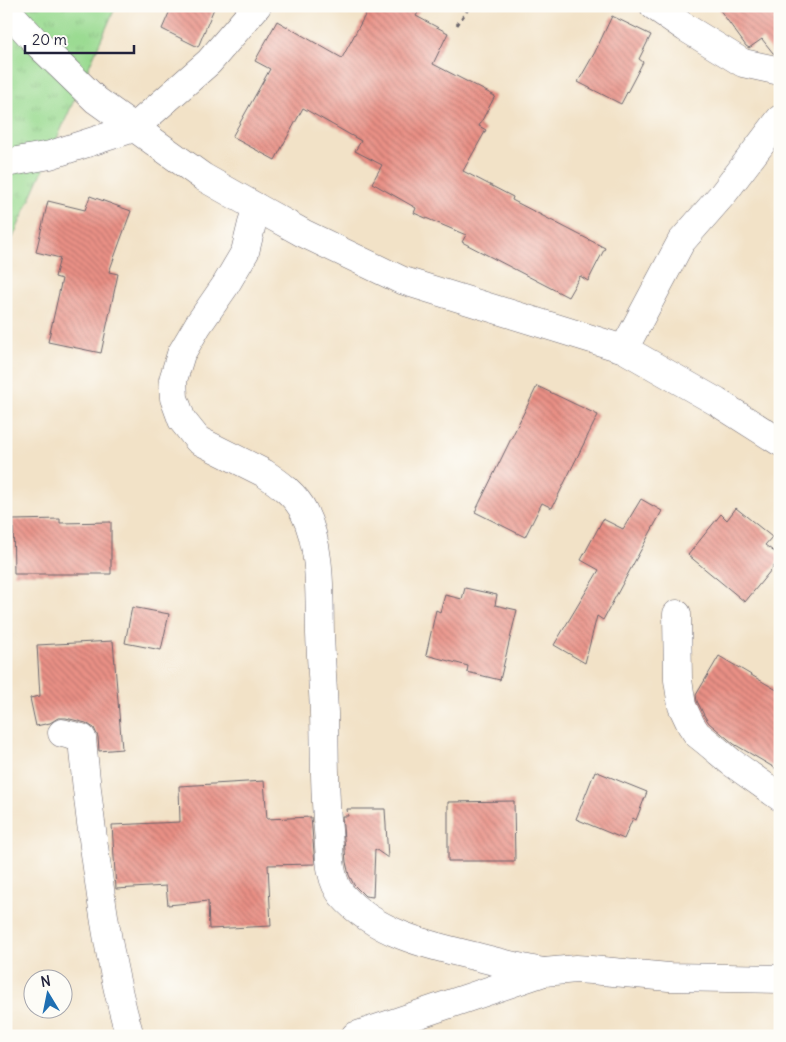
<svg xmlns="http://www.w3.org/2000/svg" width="786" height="1042" viewBox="0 0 786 1042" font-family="Delius,sans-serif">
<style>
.grass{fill:url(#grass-tufts);stroke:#5e7e66}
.building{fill:url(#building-back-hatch)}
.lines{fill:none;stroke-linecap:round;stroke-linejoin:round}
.minor-casing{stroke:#6b656c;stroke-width:29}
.path{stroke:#6b656c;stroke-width:3;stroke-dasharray:4 4;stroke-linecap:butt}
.minor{stroke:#fff;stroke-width:28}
</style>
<defs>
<pattern id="grass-tufts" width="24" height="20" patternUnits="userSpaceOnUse" patternTransform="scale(1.25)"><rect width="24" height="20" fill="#99da90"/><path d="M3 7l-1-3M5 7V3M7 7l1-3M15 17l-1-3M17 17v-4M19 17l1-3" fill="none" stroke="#84bb7d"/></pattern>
<pattern id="building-back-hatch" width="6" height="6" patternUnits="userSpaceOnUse" patternTransform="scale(1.25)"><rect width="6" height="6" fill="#e99085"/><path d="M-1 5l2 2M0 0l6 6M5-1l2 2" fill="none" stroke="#bc756e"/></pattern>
</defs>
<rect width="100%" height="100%" fill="#fdfcf7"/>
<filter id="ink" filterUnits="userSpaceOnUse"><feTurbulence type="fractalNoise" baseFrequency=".02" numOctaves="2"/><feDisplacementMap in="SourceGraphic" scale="10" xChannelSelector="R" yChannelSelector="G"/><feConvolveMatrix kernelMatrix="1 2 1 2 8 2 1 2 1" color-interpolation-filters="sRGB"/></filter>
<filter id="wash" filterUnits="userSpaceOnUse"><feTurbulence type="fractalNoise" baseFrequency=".0096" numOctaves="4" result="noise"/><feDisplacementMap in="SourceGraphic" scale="20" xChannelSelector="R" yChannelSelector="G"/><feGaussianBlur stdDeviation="1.12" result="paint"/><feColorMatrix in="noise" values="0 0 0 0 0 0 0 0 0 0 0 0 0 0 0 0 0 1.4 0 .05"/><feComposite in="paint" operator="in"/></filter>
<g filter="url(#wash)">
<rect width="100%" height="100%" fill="#f2e2c7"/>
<path class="grass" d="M 6,6 L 116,6 L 6,253 Z"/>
<g id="blocks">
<g class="building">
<path d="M 172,6 L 215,6 L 198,47 L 162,29 Z"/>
<path d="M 370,6 L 422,6 L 416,16 L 448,33 L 433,64 L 495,96 L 479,126 L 486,130 L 463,171 L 513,197 L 512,200 L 605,248 L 588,281 L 580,276 L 568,297 L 462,242 L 466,235 L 414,213 L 416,208 L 372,183 L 382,165 L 355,151 L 361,141 L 303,108 L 275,160 L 232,137 L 270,69 L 255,61 L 277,21 L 342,58 Z"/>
<path d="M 717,6 L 780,6 L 780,55 L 773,53 L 762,39 L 749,48 L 746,46 Z"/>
<path d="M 612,16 L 651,35 L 639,59 L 643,62 L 621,104 L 578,82 L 595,52 Z"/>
<path d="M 90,196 L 131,211 L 109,272 L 118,274 L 101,353 L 48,342 L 62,279 L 55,277 L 60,258 L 36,252 L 48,201 L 85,210 Z"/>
<path d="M 537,386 L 598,415 L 552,508 L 542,503 L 525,537 L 475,512 Z"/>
<path d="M 641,499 L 662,511 L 603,620 L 597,616 L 585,663 L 554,645 L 599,570 L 581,560 L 603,519 L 623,529 Z"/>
<path d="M 736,508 L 772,537 L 765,545 L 780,556 L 780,559 L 745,602 L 688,555 L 721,514 L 727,520 Z"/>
<path d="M 60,519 L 60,523 L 111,522 L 111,574 L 14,574 L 13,520 Z"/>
<path d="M 465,588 L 497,595 L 495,605 L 517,610 L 500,680 L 467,672 L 468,666 L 426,655 L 436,610 L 440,612 L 445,595 L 462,599 Z"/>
<path d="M 132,607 L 169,614 L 161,650 L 125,643 Z"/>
<path d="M 113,641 L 122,749 L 99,751 L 98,737 L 94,728 L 86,723 L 66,718 L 58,718 L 50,723 L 36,726 L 30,698 L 40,696 L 37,645 Z"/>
<path d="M 719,656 L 780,692 L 780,771 L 734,744 L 709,723 L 705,717 L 697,701 L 696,695 Z"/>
<path d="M 595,771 L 647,792 L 636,820 L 633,818 L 624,839 L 576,819 Z"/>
<path d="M 264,781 L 267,819 L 311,817 L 315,864 L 268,865 L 271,926 L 209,929 L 208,901 L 168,905 L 166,886 L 116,889 L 112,825 L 180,822 L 179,786 Z"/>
<path d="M 514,801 L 515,861 L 448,861 L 448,802 Z"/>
<path d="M 347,809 L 385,809 L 388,858 L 375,849 L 373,897 L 365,896 L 354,885 L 349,875 L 346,862 L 342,816 L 348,816 Z"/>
</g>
</g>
</g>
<g filter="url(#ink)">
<use href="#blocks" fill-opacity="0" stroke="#6b656c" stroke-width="1"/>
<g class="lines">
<defs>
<g id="minor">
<path d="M 654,6 L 686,28 L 743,63 L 780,71"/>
<path d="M 6,9 L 36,42 L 96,100 L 203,177 L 256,207 L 303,233 L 401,280 L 624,349 L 717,402 L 780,442"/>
<path d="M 6,163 L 50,155 L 134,128 L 209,62 L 257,6"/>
<path d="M 256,207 L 245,252 L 225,286 L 198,325 L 181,354 L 173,380 L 174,398 L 182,420 L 198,440 L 264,473 C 279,483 296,495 304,512 C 322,548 319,595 320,634 C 321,661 323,687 324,713 C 325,752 324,792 328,830 C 330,852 328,878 342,895 C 375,933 427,945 474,956 C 497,962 520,968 544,972"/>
<path d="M 624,349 L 681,242 L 723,194 L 780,119"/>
<path d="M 677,614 L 678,680 L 682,706 L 691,725 L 697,734 L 707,742 L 731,762 L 780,797"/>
<path d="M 62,733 L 82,738 C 86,786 92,834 99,882 C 106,934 115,986 130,1036"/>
<path d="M 355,1036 L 544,972 L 576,969 L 591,970 L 669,977 L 780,979"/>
</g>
</defs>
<use href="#minor" class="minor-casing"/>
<path class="path" d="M 457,25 L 470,6"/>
<use href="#minor" class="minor"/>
</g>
</g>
<rect width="786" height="1042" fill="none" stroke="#fdfcf7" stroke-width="25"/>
<g transform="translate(48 994) rotate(350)"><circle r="24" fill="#fdfcf7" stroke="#a5a5ac"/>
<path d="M0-4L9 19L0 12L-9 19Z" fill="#1f6fb2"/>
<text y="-8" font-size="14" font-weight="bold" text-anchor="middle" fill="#22223b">N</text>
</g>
<path d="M25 45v8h109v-8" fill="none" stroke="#22223b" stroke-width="2.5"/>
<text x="32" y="45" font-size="15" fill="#22223b" stroke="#fdfcf7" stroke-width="4" paint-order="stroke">20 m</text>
</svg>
